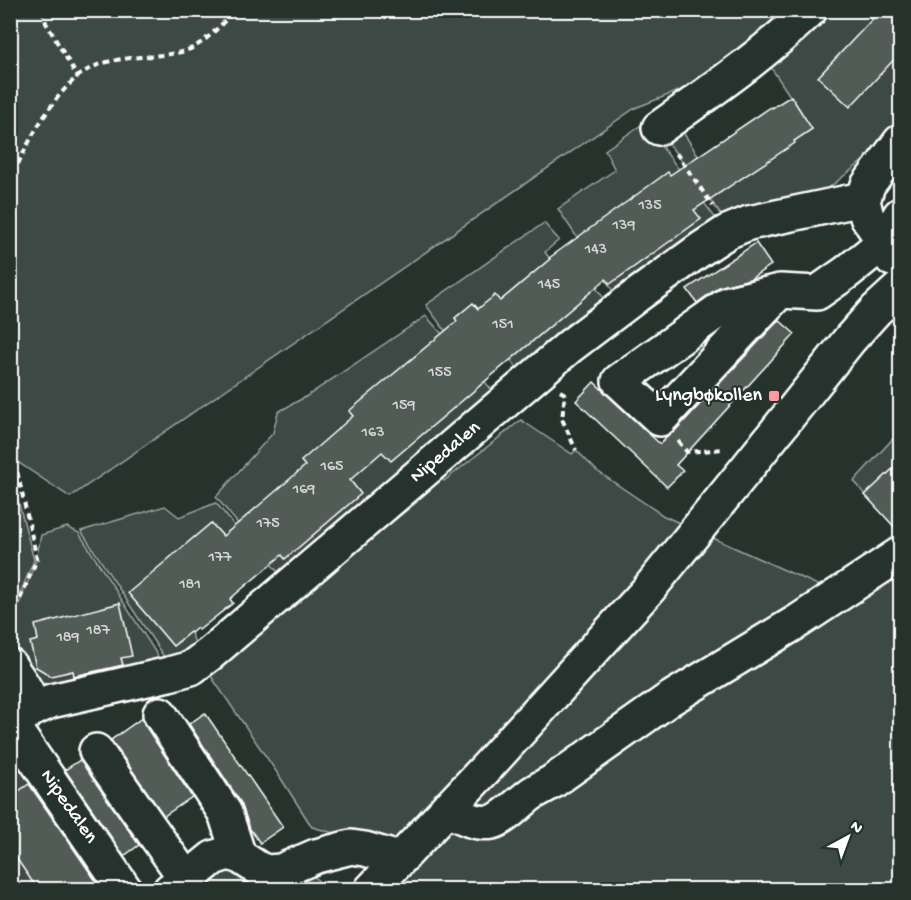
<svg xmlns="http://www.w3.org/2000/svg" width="911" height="900" viewBox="0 0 911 900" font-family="'Gochi Hand',sans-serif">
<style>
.green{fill:#3e4944;stroke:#9ea4a2;stroke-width:1.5}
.building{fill:#515c57;stroke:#fff;stroke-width:1.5}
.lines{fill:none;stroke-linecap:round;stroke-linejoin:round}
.minor-casing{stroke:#fff;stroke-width:38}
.path{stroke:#fff;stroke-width:4;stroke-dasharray:6 4.5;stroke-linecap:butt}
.minor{stroke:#26332d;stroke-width:33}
.poi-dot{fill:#ff9aa2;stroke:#26332d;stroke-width:2}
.labels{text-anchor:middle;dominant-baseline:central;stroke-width:4.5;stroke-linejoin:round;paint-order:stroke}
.number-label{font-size:16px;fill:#d4d6d5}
.poi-label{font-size:20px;fill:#fff;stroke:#26332d;text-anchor:end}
.street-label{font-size:20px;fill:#fff;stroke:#26332d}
</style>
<rect width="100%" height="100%" fill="#26332d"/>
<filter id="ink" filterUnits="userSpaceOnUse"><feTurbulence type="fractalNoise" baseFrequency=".0167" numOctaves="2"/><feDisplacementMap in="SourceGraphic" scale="12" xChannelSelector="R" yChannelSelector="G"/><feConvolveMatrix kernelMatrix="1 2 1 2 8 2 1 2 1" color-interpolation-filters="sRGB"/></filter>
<g filter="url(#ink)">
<g class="green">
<path d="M 11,11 L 782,11 L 709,79 L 635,108 L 70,497 L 16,461 L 11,461 Z"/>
<path d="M 830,11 L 900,11 L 900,122 L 869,156 L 821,194 L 738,218 L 721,215 L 669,144 L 683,132 L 721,192 L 812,129 L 768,63 L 779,57 Z"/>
<path d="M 644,123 L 717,220 L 619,300 L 558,209 L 615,170 L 605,150 Z"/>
<path d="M 544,223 L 559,240 L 545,252 L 550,259 L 500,301 L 478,309 L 473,303 L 455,318 L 461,325 L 449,336 L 426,305 Z"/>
<path d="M 581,267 L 610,307 L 525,379 L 511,360 L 585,297 Z"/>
<path d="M 426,316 L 500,399 L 281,576 L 216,497 L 273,433 L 278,412 L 307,396 Z"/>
<path d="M 521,420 L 572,454 L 576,450 L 597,471 L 664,516 L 822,587 L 900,557 L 900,889 L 371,889 L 403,852 L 312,827 L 280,777 L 206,669 L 417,502 L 410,492 L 436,472 L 444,481 Z"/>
<path d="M 900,431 L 900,462 L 865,495 L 854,481 Z"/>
<path d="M 10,470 L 34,560 L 13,610 L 11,611 Z"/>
<path d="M 216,503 L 262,559 L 223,536 L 211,523 L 129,593 L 173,646 L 180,641 L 174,634 L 182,622 L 191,633 L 198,650 L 168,663 L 81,531 L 165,506 L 179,517 Z"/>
<path d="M 67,527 L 79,533 L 165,667 L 45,696 L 11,652 L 10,628 L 36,560 L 41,535 Z"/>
<path d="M 10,741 L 112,889 L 11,889 Z"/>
<path d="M 216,869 L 312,874 L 325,889 L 186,890 Z"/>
</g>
<g class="building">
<path d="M 881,10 L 900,10 L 900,53 L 850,107 L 818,77 Z"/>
<path d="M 791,96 L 812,129 L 794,141 L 795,143 L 694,210 L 701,219 L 669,242 L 610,284 L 606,279 L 391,461 L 382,452 L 350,480 L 361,494 L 285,559 L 282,555 L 230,599 L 233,603 L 199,630 L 197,628 L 191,633 L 190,632 L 173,646 L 128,593 L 211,523 L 223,536 L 276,491 L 305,466 L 301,461 L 353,416 L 349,411 L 457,321 L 455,318 L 473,303 L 478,309 L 495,295 L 500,301 L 550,259 L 549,258 L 668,172 L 670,175 L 771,107 L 772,108 Z"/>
<path d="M 756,243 L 771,265 L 750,279 L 719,287 L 697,303 L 687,289 Z"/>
<path d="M 779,320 L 795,334 L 676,465 L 683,471 L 667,487 L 576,401 L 594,382 L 660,444 L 667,436 L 674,432 Z"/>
<path d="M 900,462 L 900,533 L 865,495 Z"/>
<path d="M 120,603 L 132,656 L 121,658 L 123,665 L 74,676 L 73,671 L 51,676 L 36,667 L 30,642 L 38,640 L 35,625 Z"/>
<path d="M 205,713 L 283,827 L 260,843 L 250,829 L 241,803 L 189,724 Z"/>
<path d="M 142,718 L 144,724 L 192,797 L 164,816 L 111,740 Z"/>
<path d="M 80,760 L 139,845 L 124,856 L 65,770 Z"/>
<path d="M 29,784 L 98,884 L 89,890 L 38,890 L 10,849 L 10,797 Z"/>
</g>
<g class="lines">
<defs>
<g id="minor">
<path d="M 659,128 C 711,91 764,55 810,10"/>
<path d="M 892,259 L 884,242 L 867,217 L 863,201 L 868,185 L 900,142"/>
<path d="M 780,291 L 729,303 L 619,381 L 660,419 L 780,291 L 817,293 L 847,272 L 884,242 L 900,215"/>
<path d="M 10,666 C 17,678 34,697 31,710"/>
<path d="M 160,714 L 225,813 L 239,856"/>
<path d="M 11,724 L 125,890"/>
<path d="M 10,725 L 31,710 L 51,701 L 169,674 L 191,668 L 211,653 L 570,346 L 636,296 L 701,249 L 727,232 L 749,223 L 853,201 L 864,196"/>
<path d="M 96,751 L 186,879"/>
<path d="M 446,809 C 460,816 476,825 492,822 C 504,819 520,802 531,794 C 537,790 545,786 552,782 L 668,700 L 800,620 L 900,554"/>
<path d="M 170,890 L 191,876 L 213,858 L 228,853 L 239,856 L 259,869 L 267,872 L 281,871 L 316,856 L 351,847 L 365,849 L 399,859"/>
<path d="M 371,890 L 488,766 L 648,590 L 747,468 L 850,339 L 876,310 L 900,288"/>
</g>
</defs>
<use href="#minor" class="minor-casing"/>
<g class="path">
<path d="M 43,10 L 46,23 L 78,78"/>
<path d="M 676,153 L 713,206"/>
<path d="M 10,183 C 23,149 57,84 91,68 C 120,54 155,59 185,51 C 202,46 223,24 234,10"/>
<path d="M 560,391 L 565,394 L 562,419 L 576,450"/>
<path d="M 678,441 L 687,452 L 725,449"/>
<path d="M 10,465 L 17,471 L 37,559 L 15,611 L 10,618"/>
</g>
<use href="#minor" class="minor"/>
</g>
</g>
<rect class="poi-dot" x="768" y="390" width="12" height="12" rx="3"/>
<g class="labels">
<g class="number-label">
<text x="650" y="206">135</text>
<text x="624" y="226">139</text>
<text x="596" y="250">143</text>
<text x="549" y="285">145</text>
<text x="503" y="325">151</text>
<text x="440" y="373">155</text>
<text x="404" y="406">159</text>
<text x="373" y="433">163</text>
<text x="332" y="467">165</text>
<text x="304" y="490">169</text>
<text x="268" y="524">175</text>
<text x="220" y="558">177</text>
<text x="190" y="585">181</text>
<text x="98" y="631">187</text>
<text x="68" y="638">189</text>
</g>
<g class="poi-label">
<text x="762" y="396">Lyngbøkollen</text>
</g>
<g class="street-label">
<text transform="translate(446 453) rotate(-40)">Nipedalen</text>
<text transform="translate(68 807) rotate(55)">Nipedalen</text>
</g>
</g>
<rect width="911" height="900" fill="none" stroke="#26332d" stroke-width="36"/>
<rect x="18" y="18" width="875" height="864" fill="none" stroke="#fff" stroke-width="2" filter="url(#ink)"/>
<g transform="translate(848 837) rotate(41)" stroke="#26332d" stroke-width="4.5" paint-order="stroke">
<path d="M0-4.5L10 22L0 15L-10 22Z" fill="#ffffff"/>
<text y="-9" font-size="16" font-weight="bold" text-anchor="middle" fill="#ffffff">N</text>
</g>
</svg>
